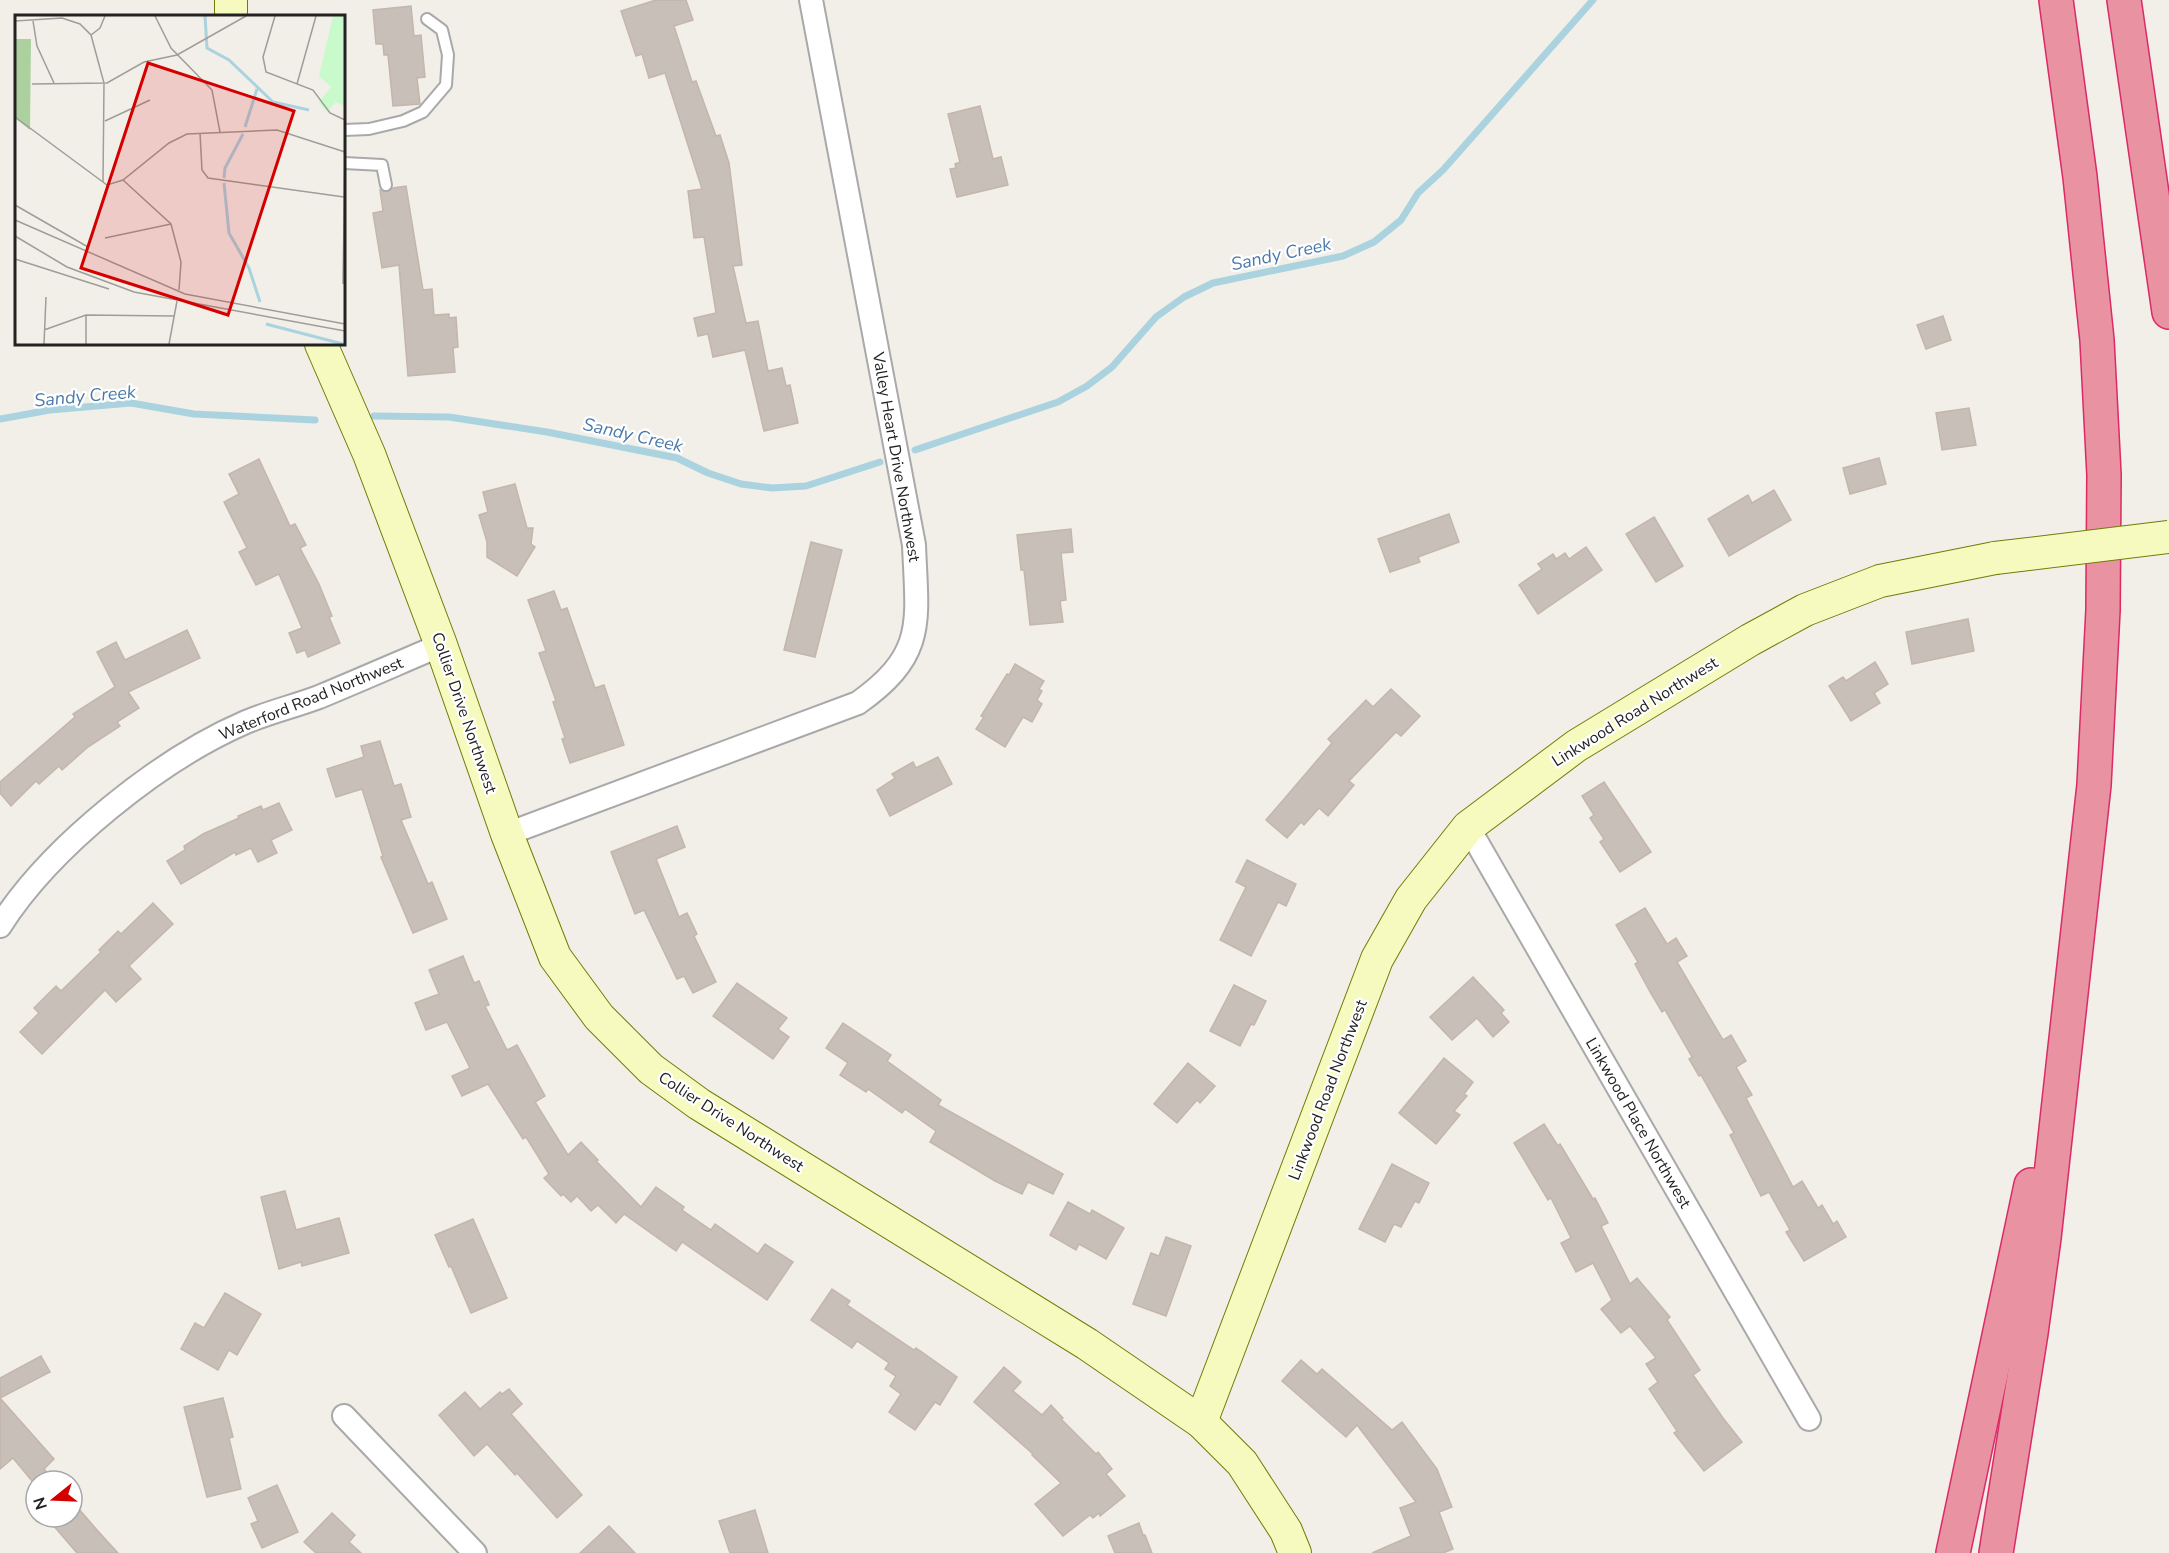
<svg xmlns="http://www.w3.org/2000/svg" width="2169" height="1553" viewBox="0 0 2169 1553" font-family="'Nunito Sans',sans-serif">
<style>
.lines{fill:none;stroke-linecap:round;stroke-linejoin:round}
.stream{stroke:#aad3df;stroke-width:7}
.building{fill:#c7bfb8;stroke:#c4b6ab;stroke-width:1.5}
.lane-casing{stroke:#a9a9a9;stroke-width:14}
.street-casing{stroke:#a9a9a9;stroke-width:26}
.secondary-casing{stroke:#707d05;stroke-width:34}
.highway-casing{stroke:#dc2a67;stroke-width:36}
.lane{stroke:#fff;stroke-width:10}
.street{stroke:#fff;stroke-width:22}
.secondary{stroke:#f7fabf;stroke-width:32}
.highway{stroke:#e892a2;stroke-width:33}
.secondary-bridge-casing{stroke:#707d05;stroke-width:34;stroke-linecap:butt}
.secondary-bridge{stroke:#f7fabf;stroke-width:32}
.labels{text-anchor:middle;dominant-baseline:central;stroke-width:4.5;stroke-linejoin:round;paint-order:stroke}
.street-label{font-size:16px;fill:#222;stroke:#fff}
.water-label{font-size:18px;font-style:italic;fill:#4a7aab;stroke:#fff}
.inset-river{fill:none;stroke:#aad3df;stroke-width:3}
.inset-road{fill:none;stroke:#9f9d99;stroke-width:1.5}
.view{fill:#d40000;fill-opacity:0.15;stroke:#d40000;stroke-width:3}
.inset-edge{fill:none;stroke:#222;stroke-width:3}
</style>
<rect width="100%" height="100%" fill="#f2efe9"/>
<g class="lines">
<g class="stream">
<path d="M 374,416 L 449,417 L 547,432 L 677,458 L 708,473 L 741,484 L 772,488 L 806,486 L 880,462"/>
<path d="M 0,419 L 50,410 L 131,403 L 194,414 L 315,420"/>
<path d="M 915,450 L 1058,402 L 1087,386 L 1112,367 L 1156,317 L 1184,297 L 1213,283 L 1343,256 L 1374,242 L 1401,220 L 1418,193 L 1443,170 L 1593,0"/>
</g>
</g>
<g class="building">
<path d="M 656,0 L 686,0 L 693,20 L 674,26 L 692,82 L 696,81 L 716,136 L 720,135 L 729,163 L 742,265 L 733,266 L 746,323 L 758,321 L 768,371 L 782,368 L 786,386 L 790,385 L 798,423 L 764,431 L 745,350 L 713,357 L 708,334 L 698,336 L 694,318 L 716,313 L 704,237 L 694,238 L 688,191 L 702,189 L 665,73 L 649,78 L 642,54 L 636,56 L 621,11 Z"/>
<path d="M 411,6 L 414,36 L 421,35 L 425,77 L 417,78 L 420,104 L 393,106 L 388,55 L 384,55 L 383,44 L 376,44 L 373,10 Z"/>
<path d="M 980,106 L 993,159 L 1001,157 L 1008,185 L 957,197 L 950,169 L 956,168 L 955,164 L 960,162 L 948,114 Z"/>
<path d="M 406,186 L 423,290 L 432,289 L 434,315 L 449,314 L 449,318 L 456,317 L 458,347 L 453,348 L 455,372 L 408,376 L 399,265 L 382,268 L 373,213 L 383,211 L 380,190 L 387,192 L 393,188 Z"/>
<path d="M 1943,316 L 1951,340 L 1926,349 L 1917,325 Z"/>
<path d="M 1969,408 L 1976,445 L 1942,450 L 1936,413 Z"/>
<path d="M 1879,458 L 1886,484 L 1850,494 L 1843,468 Z"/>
<path d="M 259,459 L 290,526 L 295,524 L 306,545 L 300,548 L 319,584 L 332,616 L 329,617 L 340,643 L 308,657 L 305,650 L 297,653 L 289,633 L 302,628 L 279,574 L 256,585 L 239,552 L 247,548 L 224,502 L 239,494 L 229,474 Z"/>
<path d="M 515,484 L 527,528 L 533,528 L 531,544 L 535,547 L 517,576 L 487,557 L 487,542 L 479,515 L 488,512 L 483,492 Z"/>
<path d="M 1774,490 L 1791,520 L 1729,556 L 1708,519 L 1748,495 L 1752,503 Z"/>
<path d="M 1449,514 L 1459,542 L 1418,557 L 1420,562 L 1390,572 L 1378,539 Z"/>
<path d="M 1654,517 L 1683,566 L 1656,582 L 1626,534 Z"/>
<path d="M 1071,529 L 1073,552 L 1061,553 L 1066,600 L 1060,601 L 1063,622 L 1030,625 L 1024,570 L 1021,570 L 1017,535 Z"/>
<path d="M 811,542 L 842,550 L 815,657 L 784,650 Z"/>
<path d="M 1586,547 L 1602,570 L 1538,614 L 1519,585 L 1542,569 L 1538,564 L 1553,554 L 1556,559 L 1565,553 L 1569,559 Z"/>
<path d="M 554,591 L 561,610 L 567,608 L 595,688 L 604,685 L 624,745 L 570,763 L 562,739 L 565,738 L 553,702 L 556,701 L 539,653 L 546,651 L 528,600 Z"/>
<path d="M 1968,619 L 1974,651 L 1912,664 L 1906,632 Z"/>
<path d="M 187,630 L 200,658 L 128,692 L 139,708 L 117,722 L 120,726 L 88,747 L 62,770 L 59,766 L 39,784 L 36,781 L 11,806 L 0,793 L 0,782 L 75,717 L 73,714 L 115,687 L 97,652 L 116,642 L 125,660 Z"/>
<path d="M 1875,662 L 1888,684 L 1874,693 L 1880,703 L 1851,721 L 1829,686 L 1843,677 L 1846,681 Z"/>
<path d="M 1015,664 L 1044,681 L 1039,689 L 1042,691 L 1037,700 L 1042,704 L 1032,722 L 1023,717 L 1005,747 L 976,729 L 984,717 L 981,716 L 1007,674 L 1009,675 Z"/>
<path d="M 1391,689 L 1420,716 L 1401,736 L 1396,732 L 1349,781 L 1354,785 L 1328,816 L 1319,808 L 1304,825 L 1301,822 L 1287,838 L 1266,820 L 1332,743 L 1328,739 L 1366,700 L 1373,707 Z"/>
<path d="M 380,741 L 394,786 L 401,784 L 411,817 L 401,820 L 428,884 L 432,882 L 447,919 L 413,933 L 381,857 L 383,856 L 362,789 L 336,797 L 327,769 L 364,757 L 361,746 Z"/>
<path d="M 938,757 L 952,784 L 890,816 L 877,790 L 895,778 L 892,774 L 913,762 L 916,768 Z"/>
<path d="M 1604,782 L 1651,852 L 1620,872 L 1600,842 L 1604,839 L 1590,818 L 1594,815 L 1582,796 Z"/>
<path d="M 279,803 L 292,830 L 271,840 L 277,853 L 258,862 L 251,848 L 236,855 L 235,852 L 181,884 L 167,861 L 185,850 L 184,846 L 203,834 L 239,818 L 238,816 L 261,806 L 263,810 Z"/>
<path d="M 677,826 L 685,847 L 656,859 L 679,917 L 687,913 L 697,934 L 694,936 L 716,982 L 693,993 L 684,976 L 677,979 L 644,910 L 635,914 L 611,852 Z"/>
<path d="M 1247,860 L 1296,884 L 1286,906 L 1278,902 L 1251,956 L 1220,940 L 1246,887 L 1236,882 Z"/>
<path d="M 153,903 L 173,924 L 129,966 L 141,979 L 116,1002 L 105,990 L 42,1054 L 20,1032 L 39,1013 L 34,1008 L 56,986 L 61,991 L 101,952 L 99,950 L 118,931 L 121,934 Z"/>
<path d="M 1645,908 L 1667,944 L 1676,938 L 1687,956 L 1677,962 L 1723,1040 L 1731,1035 L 1746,1061 L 1736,1067 L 1752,1095 L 1746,1098 L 1793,1187 L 1802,1181 L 1818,1208 L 1822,1205 L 1833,1224 L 1837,1221 L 1846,1237 L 1804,1261 L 1786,1232 L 1790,1230 L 1769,1192 L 1761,1196 L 1730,1135 L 1734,1133 L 1701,1075 L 1699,1076 L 1689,1059 L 1692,1057 L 1665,1010 L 1662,1012 L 1650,992 L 1635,964 L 1638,962 L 1616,925 Z"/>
<path d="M 463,956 L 474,983 L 479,981 L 489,1005 L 485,1006 L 507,1050 L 517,1045 L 545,1096 L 535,1102 L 568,1155 L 581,1142 L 598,1160 L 596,1161 L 641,1207 L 656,1187 L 684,1207 L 682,1210 L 711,1230 L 715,1224 L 758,1254 L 765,1244 L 793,1262 L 767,1300 L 682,1242 L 676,1251 L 624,1214 L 616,1223 L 598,1205 L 591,1211 L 577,1196 L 571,1202 L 563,1194 L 561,1196 L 544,1178 L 549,1174 L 526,1137 L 523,1139 L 488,1084 L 462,1096 L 452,1076 L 470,1068 L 447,1022 L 426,1030 L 415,1003 L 439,994 L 429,970 Z"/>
<path d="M 1473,977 L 1504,1010 L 1501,1013 L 1509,1022 L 1493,1037 L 1477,1018 L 1452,1040 L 1430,1017 Z"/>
<path d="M 737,983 L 787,1018 L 778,1029 L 789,1037 L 773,1059 L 713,1016 Z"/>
<path d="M 1234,985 L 1266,1001 L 1254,1025 L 1251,1024 L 1240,1046 L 1210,1031 Z"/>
<path d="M 843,1023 L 891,1055 L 887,1061 L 941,1100 L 938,1105 L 1063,1174 L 1053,1194 L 1028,1182 L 1022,1194 L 995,1181 L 930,1142 L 936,1131 L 905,1109 L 902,1113 L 868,1089 L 866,1092 L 840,1075 L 848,1063 L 826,1048 Z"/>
<path d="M 1444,1058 L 1473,1082 L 1464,1094 L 1467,1096 L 1454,1111 L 1460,1115 L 1436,1144 L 1399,1113 Z"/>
<path d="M 1188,1063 L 1215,1086 L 1200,1103 L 1197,1100 L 1177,1123 L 1154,1104 Z"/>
<path d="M 1544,1124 L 1558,1146 L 1560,1144 L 1593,1199 L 1595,1198 L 1608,1223 L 1601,1226 L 1630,1284 L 1637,1278 L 1670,1317 L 1667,1320 L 1700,1370 L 1693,1375 L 1723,1418 L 1742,1442 L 1704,1471 L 1674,1433 L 1677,1431 L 1649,1389 L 1658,1382 L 1646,1364 L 1656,1358 L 1630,1326 L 1621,1333 L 1601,1309 L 1612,1300 L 1593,1263 L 1576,1272 L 1561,1243 L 1571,1238 L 1551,1198 L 1548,1200 L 1514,1143 Z"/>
<path d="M 1392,1164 L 1429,1183 L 1419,1203 L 1415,1201 L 1401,1227 L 1394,1224 L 1385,1242 L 1359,1229 Z"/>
<path d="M 285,1191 L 296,1230 L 339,1218 L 349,1253 L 302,1266 L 301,1262 L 279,1269 L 261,1197 Z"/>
<path d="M 1068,1202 L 1090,1214 L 1092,1210 L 1124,1228 L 1106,1259 L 1079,1244 L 1076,1250 L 1050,1235 Z"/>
<path d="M 473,1219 L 507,1298 L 471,1313 L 451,1266 L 449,1267 L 435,1235 Z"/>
<path d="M 1166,1237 L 1191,1246 L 1166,1316 L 1133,1304 L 1151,1253 L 1159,1256 Z"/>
<path d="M 832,1289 L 850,1301 L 847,1305 L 914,1350 L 916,1348 L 957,1377 L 940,1405 L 935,1402 L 915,1430 L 889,1412 L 901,1394 L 890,1386 L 896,1376 L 885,1369 L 889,1363 L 857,1341 L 852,1348 L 811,1320 Z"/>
<path d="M 225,1293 L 261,1314 L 237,1355 L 229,1350 L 218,1370 L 181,1349 L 195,1323 L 204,1328 Z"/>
<path d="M 41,1356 L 50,1372 L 0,1398 L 54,1459 L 44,1469 L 55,1481 L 32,1481 L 13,1458 L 0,1469 L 0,1378 Z"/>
<path d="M 1301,1360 L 1317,1374 L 1322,1369 L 1392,1430 L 1402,1422 L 1437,1469 L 1452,1507 L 1439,1512 L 1453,1549 L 1443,1553 L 1372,1553 L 1411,1536 L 1400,1508 L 1416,1502 L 1357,1425 L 1346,1437 L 1282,1381 Z"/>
<path d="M 1004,1367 L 1021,1382 L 1013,1391 L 1042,1415 L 1051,1405 L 1063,1418 L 1061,1419 L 1096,1454 L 1098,1452 L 1112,1469 L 1106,1474 L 1125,1496 L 1100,1516 L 1099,1513 L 1093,1518 L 1090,1515 L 1063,1536 L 1035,1504 L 1061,1483 L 1032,1455 L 1033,1454 L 974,1402 Z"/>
<path d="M 509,1389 L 522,1404 L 511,1414 L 582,1495 L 557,1518 L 517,1473 L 515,1475 L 487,1444 L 474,1456 L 439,1415 L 465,1392 L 480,1409 L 500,1392 L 502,1394 Z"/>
<path d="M 223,1398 L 233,1437 L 229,1438 L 241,1489 L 207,1497 L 184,1407 Z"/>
<path d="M 277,1485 L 298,1532 L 262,1548 L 251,1524 L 258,1521 L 248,1498 Z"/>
<path d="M 72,1501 L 97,1530 L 118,1553 L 77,1553 L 46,1517 L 72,1517 Z"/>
<path d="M 755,1510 L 768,1553 L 730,1553 L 719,1521 Z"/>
<path d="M 332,1513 L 355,1535 L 349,1542 L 361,1553 L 316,1553 L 304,1542 Z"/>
<path d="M 1139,1523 L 1143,1535 L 1145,1535 L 1152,1553 L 1115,1553 L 1108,1536 Z"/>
<path d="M 609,1526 L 635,1553 L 580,1553 Z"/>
</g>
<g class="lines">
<defs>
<g id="lane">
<path d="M 344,130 L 369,129 L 403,121 L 423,112 L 446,85 L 448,55 L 442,30 L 427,19"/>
<path d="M 344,163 L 382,165 L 386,185"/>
</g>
<g id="street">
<path d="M 1468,827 L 1809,1419"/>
<path d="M 507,834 L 858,703 C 927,654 917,622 914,545 L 811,0"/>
<path d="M 0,926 C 50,847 160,759 246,722 C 270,712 295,706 319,697 C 360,680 401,662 441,645"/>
<path d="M 344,1416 L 475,1553"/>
</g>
<g id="secondary">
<path d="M 231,0 L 231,16"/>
<path d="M 321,344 L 369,454 L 441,645 L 507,834 L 555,957 L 599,1017 L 651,1069 L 699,1104 L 1087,1344 L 1201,1422 L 1242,1463 L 1286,1531 L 1295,1553"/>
<path d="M 1201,1422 L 1377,959 L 1411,899 L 1468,827 L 1576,746 L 1750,640 L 1805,610 L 1880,581 L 1995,558"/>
</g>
<g id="highway">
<path d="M 2124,0 L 2169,312"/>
<path d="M 1953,1553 L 2031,1185"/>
<path d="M 1996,1553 L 2031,1333 L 2044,1238 L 2094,785 L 2103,610 L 2104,475 L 2097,340 L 2080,177 L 2056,0"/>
</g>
</defs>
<use href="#lane" class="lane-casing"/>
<use href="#street" class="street-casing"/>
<use href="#secondary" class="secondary-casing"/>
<use href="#highway" class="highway-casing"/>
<use href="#lane" class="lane"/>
<use href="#street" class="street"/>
<use href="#secondary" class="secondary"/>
<use href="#highway" class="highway"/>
<defs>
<path id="secondary-bridge" d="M 1995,558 L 2169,537"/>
</defs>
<use href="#secondary-bridge" class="secondary-bridge-casing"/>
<use href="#secondary-bridge" class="secondary-bridge"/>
</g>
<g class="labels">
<g class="street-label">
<text transform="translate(896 457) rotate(80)">Valley Heart Drive Northwest</text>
<text transform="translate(311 699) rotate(-22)">Waterford Road Northwest</text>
<text transform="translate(1635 712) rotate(-32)">Linkwood Road Northwest</text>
<text transform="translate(464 713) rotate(71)">Collier Drive Northwest</text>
<text transform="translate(1328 1090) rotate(-69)">Linkwood Road Northwest</text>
<text transform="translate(731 1122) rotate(33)">Collier Drive Northwest</text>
<text transform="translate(1638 1123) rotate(60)">Linkwood Place Northwest</text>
</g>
<g class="water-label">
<text transform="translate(1281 254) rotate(-12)">Sandy Creek</text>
<text transform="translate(85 396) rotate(-5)">Sandy Creek</text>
<text transform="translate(633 435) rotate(13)">Sandy Creek</text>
</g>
</g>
<g transform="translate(15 15)">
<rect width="330" height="330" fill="#f2efe9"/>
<path d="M 0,24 L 16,24 L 15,115 L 0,103 Z" fill="#add19e"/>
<path d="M 318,1 L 330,1 L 330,91 L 321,87 L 312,97 L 304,87 L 316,72 L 304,61 Z" fill="#c8facc"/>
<path class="inset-river" d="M 190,1 L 192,33 L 214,45 L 258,87 L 294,95M 230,112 L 242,74M 209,163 L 210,153 L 228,119M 209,168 L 214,218 L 234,253 L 245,287M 251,309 L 328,329"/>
<path class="inset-road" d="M 140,1 L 156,33 L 197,75 L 205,117M 260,1 L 248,42 L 251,57 L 298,75 L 315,98 L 330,105M 0,6 L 47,3 L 65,9 L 76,20 L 89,68 L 88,167M 18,6 L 22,31 L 39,68M 76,20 L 85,13 L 90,1M 17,69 L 92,68 L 129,47 L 162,40 L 231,1M 282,69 L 301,1M 0,102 L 92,170 L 108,165 L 154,128 L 172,119 L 262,115 L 330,137M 90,106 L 135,85M 185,118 L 187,155 L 193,163 L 329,182M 108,165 L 156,209 L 166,247 L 164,275M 0,190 L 73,232M 0,205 L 170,279 L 330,309M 0,221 L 52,252 L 119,277 L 330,316M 90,223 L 156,209M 0,244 L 94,274M 328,269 L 330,141M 29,315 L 71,300 L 159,301M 29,329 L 31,282M 71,329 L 71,300M 154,329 L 162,286"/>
<path class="view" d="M 133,48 L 279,96 L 213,300 L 66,253 Z"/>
<rect width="330" height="330" class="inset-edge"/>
</g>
<g transform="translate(54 1499) rotate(252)"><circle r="28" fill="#ffffff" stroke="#a7a7a7" stroke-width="1.5"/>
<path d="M0-4.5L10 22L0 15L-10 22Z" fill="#d40000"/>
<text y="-9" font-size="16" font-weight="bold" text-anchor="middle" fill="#222222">N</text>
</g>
</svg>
